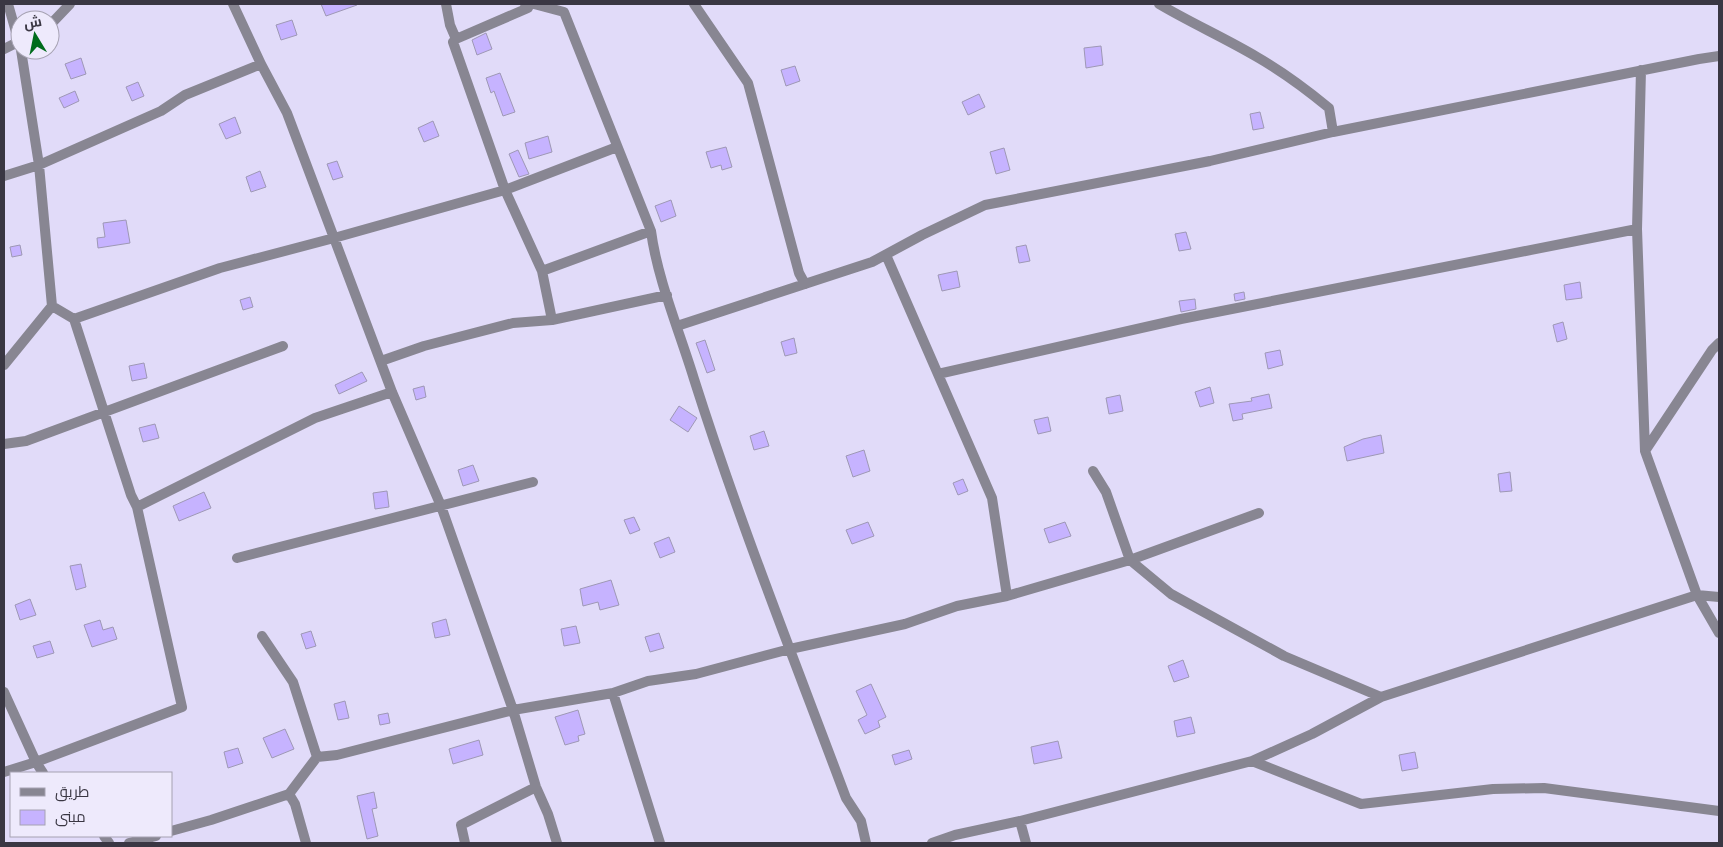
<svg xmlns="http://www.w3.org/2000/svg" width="1723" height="847" font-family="'Public Sans',Cairo,sans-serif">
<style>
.building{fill:#c6b3ff;stroke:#9e98b5}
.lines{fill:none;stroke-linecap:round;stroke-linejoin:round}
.minor{stroke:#888692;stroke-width:10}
</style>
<rect width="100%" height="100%" fill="#e1dbf9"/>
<path class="building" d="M321 4H357V5L326 16Z
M292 20 297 35 281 40 276 25Z
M486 33 492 49 477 55 472 40Z
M1101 46 1103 65 1086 68 1084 48Z
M81 58 86 74 71 79 65 64Z
M795 66 800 81 786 86 781 70Z
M500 73 515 112 503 116 494 91 491 93 486 78Z
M138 82 144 96 132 101 126 87Z
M75 91 79 101 64 108 59 98Z
M979 94 985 107 968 115 962 102Z
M1260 112 1264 128 1253 130 1250 114Z
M235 117 241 133 226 139 219 124Z
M433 121 439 136 424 142 418 128Z
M548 136 552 152 529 159 525 143Z
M726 147 732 167 722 170 721 165 711 168 706 152Z
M1004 148 1010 170 996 174 990 152Z
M518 150 529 174 519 177 509 154Z
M337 161 343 177 333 180 327 164Z
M260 171 266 187 251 192 246 177Z
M671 200 676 216 661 222 655 206Z
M126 220 130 243 98 248 97 238 105 237 103 223Z
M1186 232 1191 249 1179 251 1175 234Z
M20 245 22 255 12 257 10 247Z
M1026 245 1030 261 1019 263 1016 247Z
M957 271 960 287 942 291 938 275Z
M1580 282 1582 298 1566 300 1564 285Z
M1244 292 1245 299 1235 301 1234 294Z
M250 297 253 307 243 310 240 300Z
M1195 299 1196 309 1181 312 1179 301Z
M1563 322 1567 339 1557 342 1553 325Z
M794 338 797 353 785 356 781 342Z
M705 340 715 370 707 373 696 343Z
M1280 350 1283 365 1268 369 1265 353Z
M144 363 147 378 132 381 129 366Z
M362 372 367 381 339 394 335 385Z
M424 386 426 397 416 400 413 389Z
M1210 387 1214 403 1200 407 1195 392Z
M1269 394 1272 408 1242 414 1243 419 1233 421 1229 404 1252 401 1251 398Z
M1120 395 1123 411 1109 414 1106 398Z
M679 406 697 418 688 432 670 420Z
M1048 417 1051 431 1038 434 1034 420Z
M155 424 159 438 143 442 139 428Z
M764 431 769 446 754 450 750 436Z
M1381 435 1384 453 1347 461 1344 447 1363 439Z
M864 450 870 471 853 477 846 456Z
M473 465 479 481 463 486 458 470Z
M1510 472 1512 491 1500 492 1498 474Z
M963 479 968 491 958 495 953 483Z
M387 491 389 507 375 509 373 493Z
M204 492 211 508 179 521 173 506Z
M634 517 640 530 630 534 624 520Z
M868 522 874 536 852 544 846 530Z
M1065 522 1071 536 1049 543 1044 529Z
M669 537 675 552 660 558 654 543Z
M81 564 86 587 76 590 70 566Z
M611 580 619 605 600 610 598 602 583 606 580 589Z
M30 599 36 615 20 620 15 605Z
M446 619 450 635 435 638 432 623Z
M100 620 103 630 113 627 117 639 92 647 84 625Z
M576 626 580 643 564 646 561 629Z
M311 631 316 646 306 649 301 634Z
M659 633 664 648 650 652 645 637Z
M50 641 54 653 37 658 33 646Z
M1183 660 1189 677 1174 682 1168 666Z
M871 684 886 717 878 721 880 727 865 734 858 720 867 715 856 691Z
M345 701 349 718 338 720 334 704Z
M578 710 585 734 578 736 579 741 565 745 555 717Z
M388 713 390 723 380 725 378 715Z
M1191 717 1195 733 1177 737 1174 721Z
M285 729 294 749 272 758 263 738Z
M479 740 483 755 453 764 449 749Z
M1058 741 1062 758 1034 764 1031 747Z
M238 748 243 763 228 768 224 752Z
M909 750 912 759 895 765 892 755Z
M1415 752 1418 768 1402 771 1399 755Z
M374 792 377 808 372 809 378 836 367 839 357 796Z"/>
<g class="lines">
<path class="minor" d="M8 4 20 46
M233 4 261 64 287 113 392 392 441 506 513 710 536 787 548 814 557 843
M446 4 450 25 456 39 453 42 505 190 542 271 552 320
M534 4 564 12 651 231C657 278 680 333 694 379 739 521 794 659 846 798L861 821 866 843
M694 4 748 83 799 273 805 284
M1159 4C1191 23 1225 38 1257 57 1283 72 1306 89 1329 108L1333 132
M50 25 70 4
M456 39 528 8 525 4
M4 49 20 41
M1641 70 1637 229 1645 451
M4 176 39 165 161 111 185 95 261 64
M886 255 992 498 1007 596
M542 271 651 231
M74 319 220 268 334 238 505 190 617 147
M677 326 872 262 922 235 985 205 1210 161 1333 132 1699 59 1719 56
M1719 343 1712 350 1645 451 1697 595 1719 633
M381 361 424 346 513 323 552 320 667 295
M4 365 52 306 39 165 21 50
M938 374 1181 319 1637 229
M4 444 26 441 283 346
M1093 471 1106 492 1130 560 1171 594 1284 656 1381 697
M137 507 315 418 392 392
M237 558 533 482
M262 636 293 682 317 757
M4 692 36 762 43 773
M613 693 660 843
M1252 761 1361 804 1493 789 1544 788 1719 811
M4 772 36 762 182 707 137 507 131 495 74 319 52 306
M289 794 295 804 306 843
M1020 821 1026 843
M171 831 211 820 289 794 317 757 337 755 513 710 613 693 648 681 696 674 790 649 905 624 957 606 1007 596 1130 560 1259 513
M104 836 109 843
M129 843 156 836
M465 843 461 825 536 787
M932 843 955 835 1020 821 1252 761 1312 734 1381 697 1697 595 1719 597"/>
</g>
<rect width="1723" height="847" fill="none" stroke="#3a3743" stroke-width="10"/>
<rect x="10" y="772" width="162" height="65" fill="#eeeafc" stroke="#a6a2b2"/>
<rect x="20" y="788" width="25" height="8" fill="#888692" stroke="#a6a2b2"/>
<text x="55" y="797" font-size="15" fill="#3a3743">طريق</text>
<rect x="20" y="810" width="25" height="15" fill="#c6b3ff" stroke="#a6a2b2"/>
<text x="55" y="822" font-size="15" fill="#3a3743">مبنى</text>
<g transform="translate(35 35) rotate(350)"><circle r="24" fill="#eeeafc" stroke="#a6a2b2"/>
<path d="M0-4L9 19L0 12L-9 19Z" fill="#006c1c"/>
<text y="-8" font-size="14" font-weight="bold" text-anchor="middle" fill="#3a3743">ش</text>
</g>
</svg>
